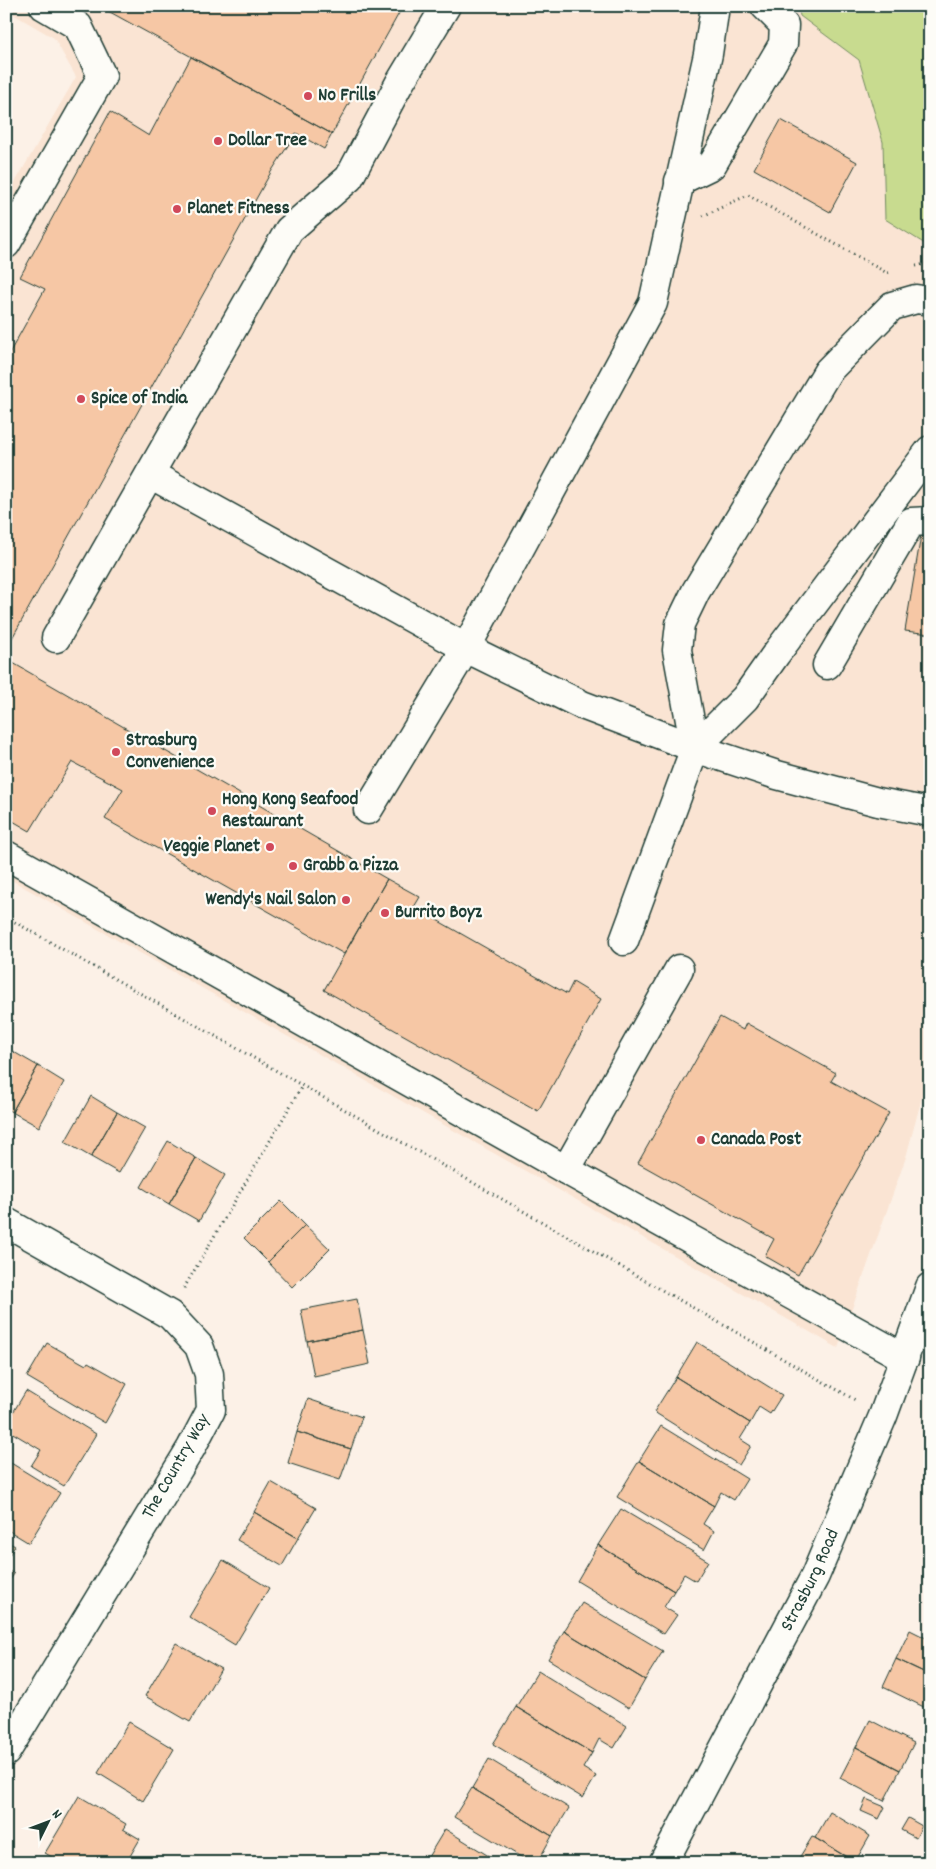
<svg xmlns="http://www.w3.org/2000/svg" width="936" height="1869" font-family="Dekko,sans-serif">
<style>
.built{fill:#fae4d3}
.green{fill:#c8db8f;stroke:#748c62}
.building{fill:#f6c7a5;stroke:#1f3d34}
.lines{fill:none;stroke-linecap:round;stroke-linejoin:round}
.minor-casing{stroke:#1f3d34;stroke-width:31}
.path{stroke:#1f3d34;stroke-width:3;stroke-dasharray:1 4;stroke-linecap:butt}
.minor{stroke:#fdfcf7;stroke-width:28}
.poi-dot{fill:#d1495b;stroke:#fdfcf7;stroke-width:2}
.labels{text-anchor:middle;dominant-baseline:central;stroke-width:4.5;stroke-linejoin:round;paint-order:stroke}
.poi-label{font-size:19px;font-weight:bold;fill:#1f3d34;stroke:#fdfcf7;text-anchor:start}
.street-label{font-size:19px;fill:#1f3d34;stroke:#fdfcf7}
</style>
<rect width="100%" height="100%" fill="#fcf1e7"/>
<filter id="ink" filterUnits="userSpaceOnUse"><feTurbulence type="fractalNoise" baseFrequency=".02" numOctaves="2"/><feDisplacementMap in="SourceGraphic" scale="10" xChannelSelector="R" yChannelSelector="G"/><feConvolveMatrix kernelMatrix="1 2 1 2 8 2 1 2 1" color-interpolation-filters="sRGB"/></filter>
<g filter="url(#ink)">
<path class="built" d="M6 6H818L910 76 930 230V1067L906 1157 838 1348 6 877V198L76 77 54 38 6 10Z"/>
<path class="green" d="M798 6H930V247L885 219 883 142 859 60 800 16Z"/>
<path class="building" d="M99 6H403L332 134Z
M191 57 332 134 324 149 296 133 271 172 6 649V359L45 289 20 277 110 112 149 136Z
M781 120 857 162 830 212 754 169Z
M921 535 930 537V634L905 631Z
M6 659 387 879 344 954 105 819 123 789 72 762 30 831 6 817Z
M387 879 420 897 414 907 567 994 573 982 601 999 538 1111 324 990Z
M720 1017 743 1030 746 1023 836 1073 831 1081 889 1113 798 1275 765 1256 774 1239 638 1163Z
M12 1051 38 1066 12 1112 6 1109V1061Z
M38 1066 64 1082 39 1127 12 1112Z
M91 1096 117 1112 91 1157 65 1142Z
M117 1112 145 1128 119 1173 91 1157Z
M168 1141 196 1158 169 1204 141 1187Z
M196 1158 225 1175 199 1221 169 1204Z
M281 1201 305 1225 268 1262 244 1238Z
M305 1225 330 1249 292 1287 268 1262Z
M357 1299 363 1330 307 1341 301 1310Z
M363 1330 370 1364 314 1376 307 1341Z
M697 1342 782 1395 770 1414 759 1407 750 1423 676 1377Z
M47 1343 86 1365 88 1362 127 1384 105 1423 27 1377Z
M676 1377 750 1423 740 1439 751 1446 739 1465 654 1412Z
M26 1391 96 1434 64 1486 31 1466 41 1450 6 1429V1424Z
M308 1399 362 1417 351 1449 297 1432Z
M661 1426 747 1479 734 1500 721 1492 714 1506 639 1461Z
M297 1432 351 1449 340 1480 288 1463Z
M6 1460 60 1493 29 1543 6 1529Z
M639 1461 714 1506 703 1524 714 1531 704 1550 617 1497Z
M271 1482 316 1508 298 1538 254 1512Z
M621 1509 708 1561 696 1581 684 1574 674 1591 598 1545Z
M254 1512 298 1538 282 1566 237 1540Z
M6 1541 15 1546 6 1560Z
M598 1545 674 1591 664 1607 677 1615 664 1634 577 1581Z
M223 1560 269 1588 235 1645 189 1617Z
M6 1569 14 1574 6 1586Z
M582 1603 663 1651 645 1680 564 1631Z
M910 1630 930 1640V1675L896 1659Z
M564 1631 645 1680 629 1708 548 1659Z
M176 1643 221 1669 190 1722 145 1696Z
M896 1659 930 1675V1710L883 1687Z
M538 1671 627 1726 614 1748 599 1739 592 1753 516 1707Z
M516 1707 592 1753 583 1768 596 1776 583 1798 493 1744Z
M870 1720 914 1743 900 1770 856 1747Z
M129 1722 174 1749 143 1801 98 1773Z
M856 1747 900 1770 884 1801 840 1778Z
M489 1759 569 1808 552 1836 472 1788Z
M472 1788 552 1836 537 1863H531L454 1817Z
M79 1796 126 1824 123 1829 140 1839 126 1863H117L108 1858 105 1863H62L45 1853Z
M866 1799 885 1807 879 1819 861 1811Z
M830 1812 870 1836 855 1862 815 1838Z
M908 1818 922 1826 916 1838 901 1830Z
M445 1829 500 1863 425 1862Z
M812 1837 815 1838 856 1863H796Z"/>
<g class="lines">
<g class="minor-casing">
<g id="minor">
<path d="M679 181 712 165 783 44 784 25 765 6"/>
<path d="M6 244 102 76 78 26 44 6"/>
<path d="M150 474 466 648 582 705 695 748 777 775 878 802 930 812"/>
<path d="M56 638 289 230 349 178 399 84 446 6"/>
<path d="M827 665 911 522 930 521"/>
<path d="M695 748 677 650 680 624 696 591 828 371 892 306 916 299 930 301"/>
<path d="M368 810 466 648 653 303 708 54 715 6"/>
<path d="M6 855 566 1170 905 1358"/>
<path d="M624 941 695 748 745 698 776 654 930 450"/>
<path d="M566 1170 679 969"/>
<path d="M6 1222 170 1315 199 1346 209 1374 211 1410 191 1448 6 1752"/>
<path id="s1" d="M663 1863 815 1576 883 1416 930 1287"/>
</g>
</g>
<path class="path" d="M703 216 748 195 887 273 890 272
M916 266 930 263
M6 917 857 1401
M184 1288 302 1086"/>
<use href="#minor" class="minor"/>
</g>
</g>
<g class="poi-dot">
<circle cx="308" cy="96" r="5"/>
<circle cx="218" cy="141" r="5"/>
<circle cx="177" cy="209" r="5"/>
<circle cx="81" cy="399" r="5"/>
<circle cx="116" cy="752" r="5"/>
<circle cx="212" cy="811" r="5"/>
<circle cx="270" cy="847" r="5"/>
<circle cx="293" cy="866" r="5"/>
<circle cx="346" cy="900" r="5"/>
<circle cx="385" cy="913" r="5"/>
<circle cx="701" cy="1140" r="5"/>
</g>
<g class="labels">
<g class="poi-label">
<text x="318" y="96">No Frills</text>
<text x="228" y="141">Dollar Tree</text>
<text x="187" y="209">Planet Fitness</text>
<text x="91" y="399">Spice of India</text>
<text x="126" y="741">Strasburg<tspan x="126" dy="22">Convenience</tspan></text>
<text x="222" y="800">Hong Kong Seafood<tspan x="222" dy="22">Restaurant</tspan></text>
<text x="260" y="847" text-anchor="end">Veggie Planet</text>
<text x="303" y="866">Grabb a Pizza</text>
<text x="336" y="900" text-anchor="end">Wendy's Nail Salon</text>
<text x="395" y="913">Burrito Boyz</text>
<text x="711" y="1140">Canada Post</text>
</g>
<g class="street-label">
<text transform="translate(177 1467) rotate(-60)">The Country Way</text>
<text stroke="none"><textPath href="#s1" startOffset="319">Strasburg Road</textPath></text>
</g>
</g>
<rect width="936" height="1869" fill="none" stroke="#fdfcf7" stroke-width="25"/>
<rect x="12" y="12" width="911" height="1844" fill="none" stroke="#1f3d34" stroke-width="2" filter="url(#ink)"/>
<g transform="translate(48 1822) rotate(48)" stroke="#fdfcf7" stroke-width="4" paint-order="stroke">
<path d="M0-4L9 19L0 12L-9 19Z" fill="#1f3d34"/>
<text y="-8" font-size="14" font-weight="bold" text-anchor="middle" fill="#1f3d34">N</text>
</g>
</svg>
